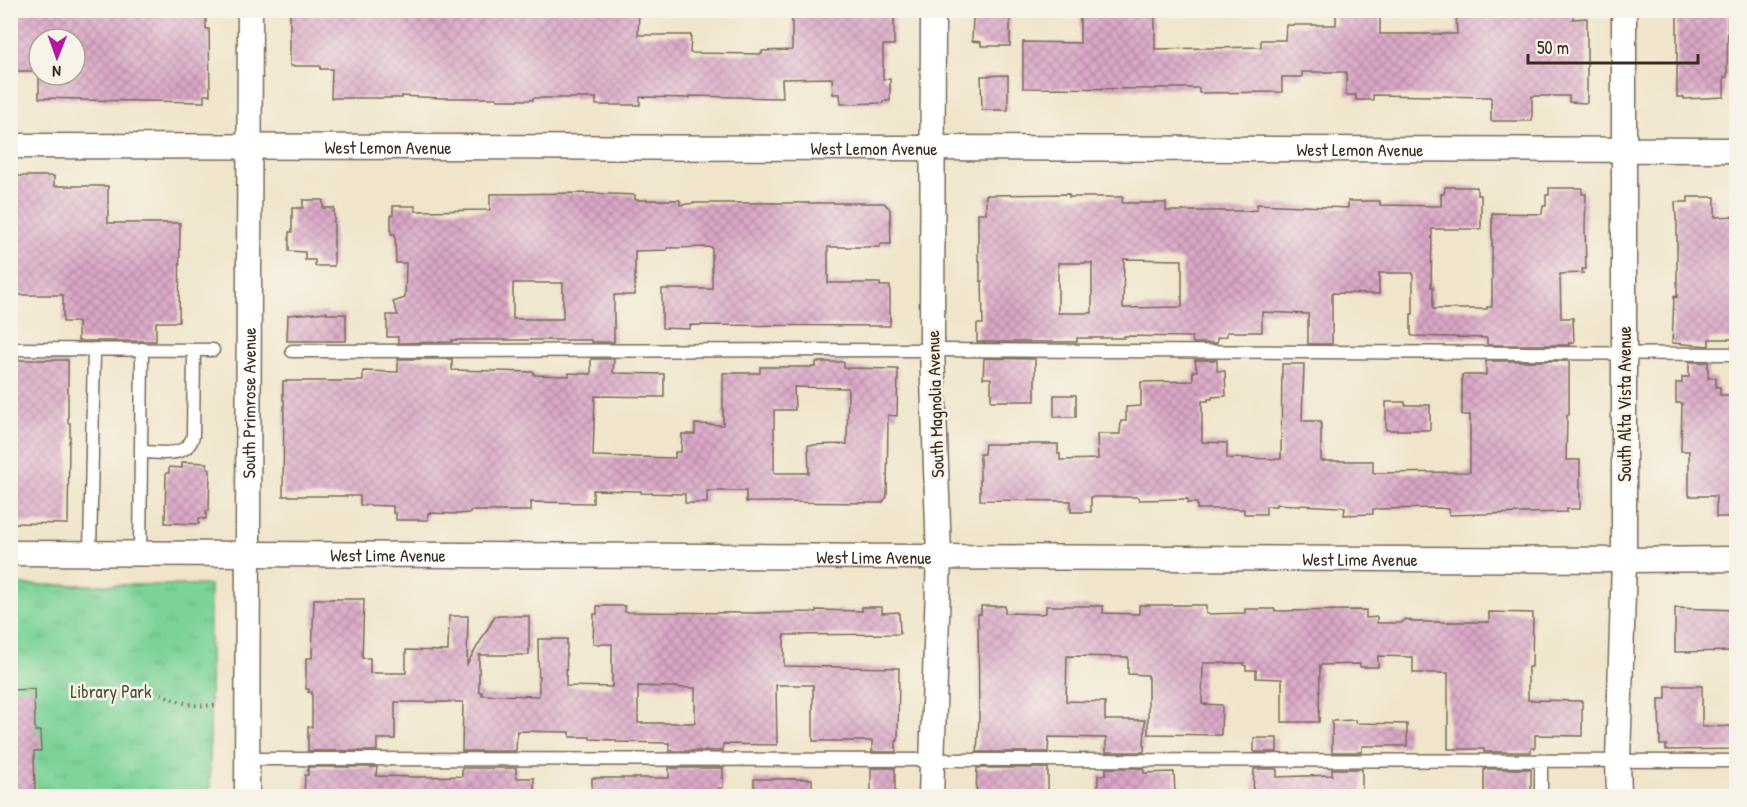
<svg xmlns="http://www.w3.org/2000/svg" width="1747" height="807" font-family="'Patrick Hand',sans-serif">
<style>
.grass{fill:url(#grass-tufts);stroke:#5b7e5b;stroke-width:1.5}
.building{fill:url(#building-cross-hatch);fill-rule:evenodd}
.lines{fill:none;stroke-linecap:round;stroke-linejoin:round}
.lane-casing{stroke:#7a6b5a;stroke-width:15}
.street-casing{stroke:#7a6b5a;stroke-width:27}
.path{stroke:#7a6b5a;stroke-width:4;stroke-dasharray:1.5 4.5;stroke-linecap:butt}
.lane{stroke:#fff;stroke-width:12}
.street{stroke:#fff;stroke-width:24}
.labels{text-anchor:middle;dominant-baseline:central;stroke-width:5;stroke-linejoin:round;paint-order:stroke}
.street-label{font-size:18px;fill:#3b2a1e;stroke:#f7f3e8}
.park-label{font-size:18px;fill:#4b543c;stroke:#f7f3e8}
</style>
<defs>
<pattern id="grass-tufts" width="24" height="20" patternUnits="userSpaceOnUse" patternTransform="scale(1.5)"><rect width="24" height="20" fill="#7bd398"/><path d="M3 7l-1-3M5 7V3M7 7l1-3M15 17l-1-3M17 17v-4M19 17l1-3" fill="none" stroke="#6bb583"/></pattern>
<pattern id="building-cross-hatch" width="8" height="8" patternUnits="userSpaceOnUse" patternTransform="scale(1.5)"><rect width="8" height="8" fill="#daa7c7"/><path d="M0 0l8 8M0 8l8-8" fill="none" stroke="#b288a1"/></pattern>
</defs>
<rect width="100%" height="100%" fill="#f7f3e8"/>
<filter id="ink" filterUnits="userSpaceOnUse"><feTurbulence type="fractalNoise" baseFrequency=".0167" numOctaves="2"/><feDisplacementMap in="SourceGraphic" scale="12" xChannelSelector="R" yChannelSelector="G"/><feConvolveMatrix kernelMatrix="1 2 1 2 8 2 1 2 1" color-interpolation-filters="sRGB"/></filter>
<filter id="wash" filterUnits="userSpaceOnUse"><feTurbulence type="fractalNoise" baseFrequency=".008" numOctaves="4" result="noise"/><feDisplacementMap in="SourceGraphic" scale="24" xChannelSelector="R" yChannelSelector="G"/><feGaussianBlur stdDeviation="1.35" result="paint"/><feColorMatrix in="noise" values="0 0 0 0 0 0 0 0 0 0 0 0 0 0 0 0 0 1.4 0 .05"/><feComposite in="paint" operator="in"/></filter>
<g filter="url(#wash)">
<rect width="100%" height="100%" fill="#f0e5ca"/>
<path class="grass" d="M11 585H210V796H11Z"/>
<g id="blocks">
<path class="building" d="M10 10H204V18H206V29H209L210 95H204V102L81 100V99L39 98V75H75V39H39V71H10Z
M290 10H402V14L452 15 453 10H639L638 35H691L690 53 762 54V51L792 50V10H894V45H883V79H890V101H883V103L841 104 840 94H833L832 78 782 79 783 98 690 96V98L640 97V105H596V98H533V100H497V98H441L402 96V98H331L332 69H320V66H290Z
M1080 10H1155V49L1261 47V40H1285L1286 25H1336V10H1380V34H1457L1456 10H1525V13H1573V19L1587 18V103L1569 102V96H1532V121H1491V97L1373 95V100H1356V95H1346V72H1302V77H1282V92L1199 93V88H1156V89L1023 88V42L1080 43Z
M1677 11H1728L1727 77H1724V97L1684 99V97H1677Z
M973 15H1010V46H981V42L972 41Z
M1008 75V110H982L981 76Z
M10 176H54V186H108V223H180L179 322H156V341H78V322H63V295H10Z
M1445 187H1477V195H1481V229H1432L1431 287H1433V309H1487V307H1492V213L1542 214 1543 206H1546V195H1549V188H1582V194H1586L1585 228 1586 269H1582L1583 273 1560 274 1561 318H1573L1574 343H1569V345H1487V338L1413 336 1411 335V314H1413V273H1379V294L1332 293V344H1308V314L1262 312V332H1227V336L1217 338V343H1193L1192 337 1124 336V338H1077V342H977V324H983L982 281H980V261H978V213H986V195L1069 194V197H1123L1122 203H1166V211H1245L1257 210V204L1348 208V201H1380V205L1441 206V194H1444ZM1124 259 1182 260V307L1123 308ZM1058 263H1092V313H1058Z
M586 193 635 195V200H680V205L695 203H884L890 209 891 244H880V247H828V283H880V286H890V326L690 325V329L662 328V289H712V247L667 248V250L635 251V295H614V342H591V340H452V342L398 343V337H387V315H398L393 302 405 298 406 263H396L395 234H391V215H393V206H415V211L490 210V194ZM513 283H563V319H513Z
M1688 197H1715V217L1737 216V339H1709V346L1672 343 1674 296 1677 297V221H1676L1675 202H1688Z
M303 200H323V208H334V266H315V260H305V252L289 251V232H292V208H303Z
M327 312V314H346V341H287L288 315Z
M984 358 1035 359V401H991V378H983Z
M398 359H452V370L534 372V375L569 376V373L591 374V359H614L613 373 664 374V397L595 396 593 456 675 458V452H681L682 434H695V424L723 425V373H760V367H816V362H844V368L898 369 897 416 888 415 887 497 882 503 746 502V491H707V503H685V494L641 493V491L593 490V503L531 502V511H470V513L458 514 428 513V520H396V513H393V506L360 505V496H283L284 400H283V381H363V371L398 372ZM794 387 848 388 847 444 808 445 809 473H774V410H795Z
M12 360H68V423H70V441H69L68 524 10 523Z
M1195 360H1217V371H1225L1226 396 1212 397V399H1208V401H1202V442L1227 443V458L1281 459 1282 364H1304L1302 421H1321V461H1373V473L1470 472V415H1462V375H1486V361H1569V415H1567L1566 460H1580V509H1567V512L1449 515V509L1438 508 1373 509V514L1344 515 1345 508 1340 507 1276 504V506H1266V514H1244V509H1197V503H1188V499L1139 500 1138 497H1091V512H1071V501L980 500V454H984L985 444H1058V454H1060V460L1098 459 1097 434H1120L1121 421H1126V407L1141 406V382L1193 381V371H1197Z
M1689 362H1708V378H1716V387H1720V395H1737V517H1716V496H1689V451H1681L1682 403H1676V383H1682V377H1689Z
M1054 395H1076V417H1054Z
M1386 402H1405V405H1430V430H1386Z
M182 462 207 463V469H210L209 511H206V519L199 518V524L165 523 166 473H169V467L182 468Z
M314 599H364L362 658H370V673H406V650L448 651 449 616H468L467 664 495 616H529V655H479V692H482V695L539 696 538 639H567L566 686 612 687V644H593L594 614H597V606H625V612L755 613 816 612V610L862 611V607H882V613L899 612 900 634 784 635V666L899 668 898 741H896V752H872V741H813V685H776L777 745 723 744V751H669V743L616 742V740L590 739V737H570V732L517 731 516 751H462L463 702H395V739H377V751H308V727H312V692H308L309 689H306V658H312ZM638 686 695 688V723H638Z
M1139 605H1206V614L1245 613V609H1275V611L1366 610V618L1377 617V623H1401L1406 619 1414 622H1489V612L1533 613 1532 667H1528V700L1582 701V736L1535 735V748H1531V752H1484V749H1448V673H1413V657L1378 656V667H1360V664L1320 665 1319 722H1282V679L1256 678V670H1246V666L1244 665V663H1203L1202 704 1222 705 1221 735 1148 734V675L1128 674V657L1067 656 1066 701 1105 702V720H1145L1144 752H1106V738L1049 737 1048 752H977L979 718 978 614H981V606H1005V613L1040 614 1046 613V606H1103V613L1139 614Z
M1675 608 1737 610V651L1675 652Z
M1666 686H1702V727L1737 726V749L1666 750V745H1660L1659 699H1666Z
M34 689 35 731H40L41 751H34L35 792 10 793V690Z
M1356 720V723L1407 724V746H1362V752H1332V721Z
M1254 738H1277V752H1254Z
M308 767H377L376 776 418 777 462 776V768H516V778H534V796H304L305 775H308Z
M669 768H723V788H719V796H592V778H669Z
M871 768H895V796H871Z
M977 768H1048V794L976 796Z
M1106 768H1144V773L1174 772 1175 794 1098 796V775H1106Z
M1254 769H1277V777L1332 775V769H1362V796H1253Z
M1484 769H1531V796H1484Z
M754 779H812V796H754Z"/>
</g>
</g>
<g filter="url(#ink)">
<use href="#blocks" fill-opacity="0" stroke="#7a6b5a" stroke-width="1.5"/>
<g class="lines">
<g class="lane-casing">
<path id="lane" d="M10 349 213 350
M292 351 932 350 1736 354
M141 452C160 452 187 459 193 436L194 350
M90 553 94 349
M140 553 142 349
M246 759 1736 761
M1541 796V761"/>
</g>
<g class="street-casing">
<g id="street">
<path id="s1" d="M10 146 1736 150"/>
<path id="s2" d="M10 553 1624 560 1736 559"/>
<path id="s3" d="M247 796 250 10"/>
<path d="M931 796 939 556 932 350 933 10"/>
<path d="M1619 796 1618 761 1624 560V10"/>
</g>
</g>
<path class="path" d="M161 694C185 704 191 707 217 705"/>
<use href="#lane" class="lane"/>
<use href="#street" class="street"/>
</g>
</g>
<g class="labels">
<g class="street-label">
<text stroke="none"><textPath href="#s1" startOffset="378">West Lemon Avenue</textPath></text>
<text stroke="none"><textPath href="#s1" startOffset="864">West Lemon Avenue</textPath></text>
<text stroke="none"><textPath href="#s1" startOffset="1350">West Lemon Avenue</textPath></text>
<text stroke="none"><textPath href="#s3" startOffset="393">South Primrose Avenue</textPath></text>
<text transform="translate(935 404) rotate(-92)">South Magnolia Avenue</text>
<text transform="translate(1624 404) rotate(-90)">South Alta Vista Avenue</text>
<text stroke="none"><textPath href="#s2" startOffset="378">West Lime Avenue</textPath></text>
<text stroke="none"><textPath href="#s2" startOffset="864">West Lime Avenue</textPath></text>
<text stroke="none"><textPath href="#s2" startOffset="1350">West Lime Avenue</textPath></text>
</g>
<g class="park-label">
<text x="111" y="691">Library Park</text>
</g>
</g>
<rect width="1747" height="807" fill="none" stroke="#f7f3e8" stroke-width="36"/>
<g transform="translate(57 57) rotate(181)"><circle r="28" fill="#f7f3e8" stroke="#aca397" stroke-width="1.5"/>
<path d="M0-4.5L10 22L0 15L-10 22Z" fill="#b5179e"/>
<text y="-9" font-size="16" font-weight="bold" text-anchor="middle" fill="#3b2a1e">N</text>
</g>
<path d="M1528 54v9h170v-9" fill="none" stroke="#3b2a1e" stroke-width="3"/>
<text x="1537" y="54" font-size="18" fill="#3b2a1e" stroke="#f7f3e8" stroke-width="4.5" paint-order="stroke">50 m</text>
</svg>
